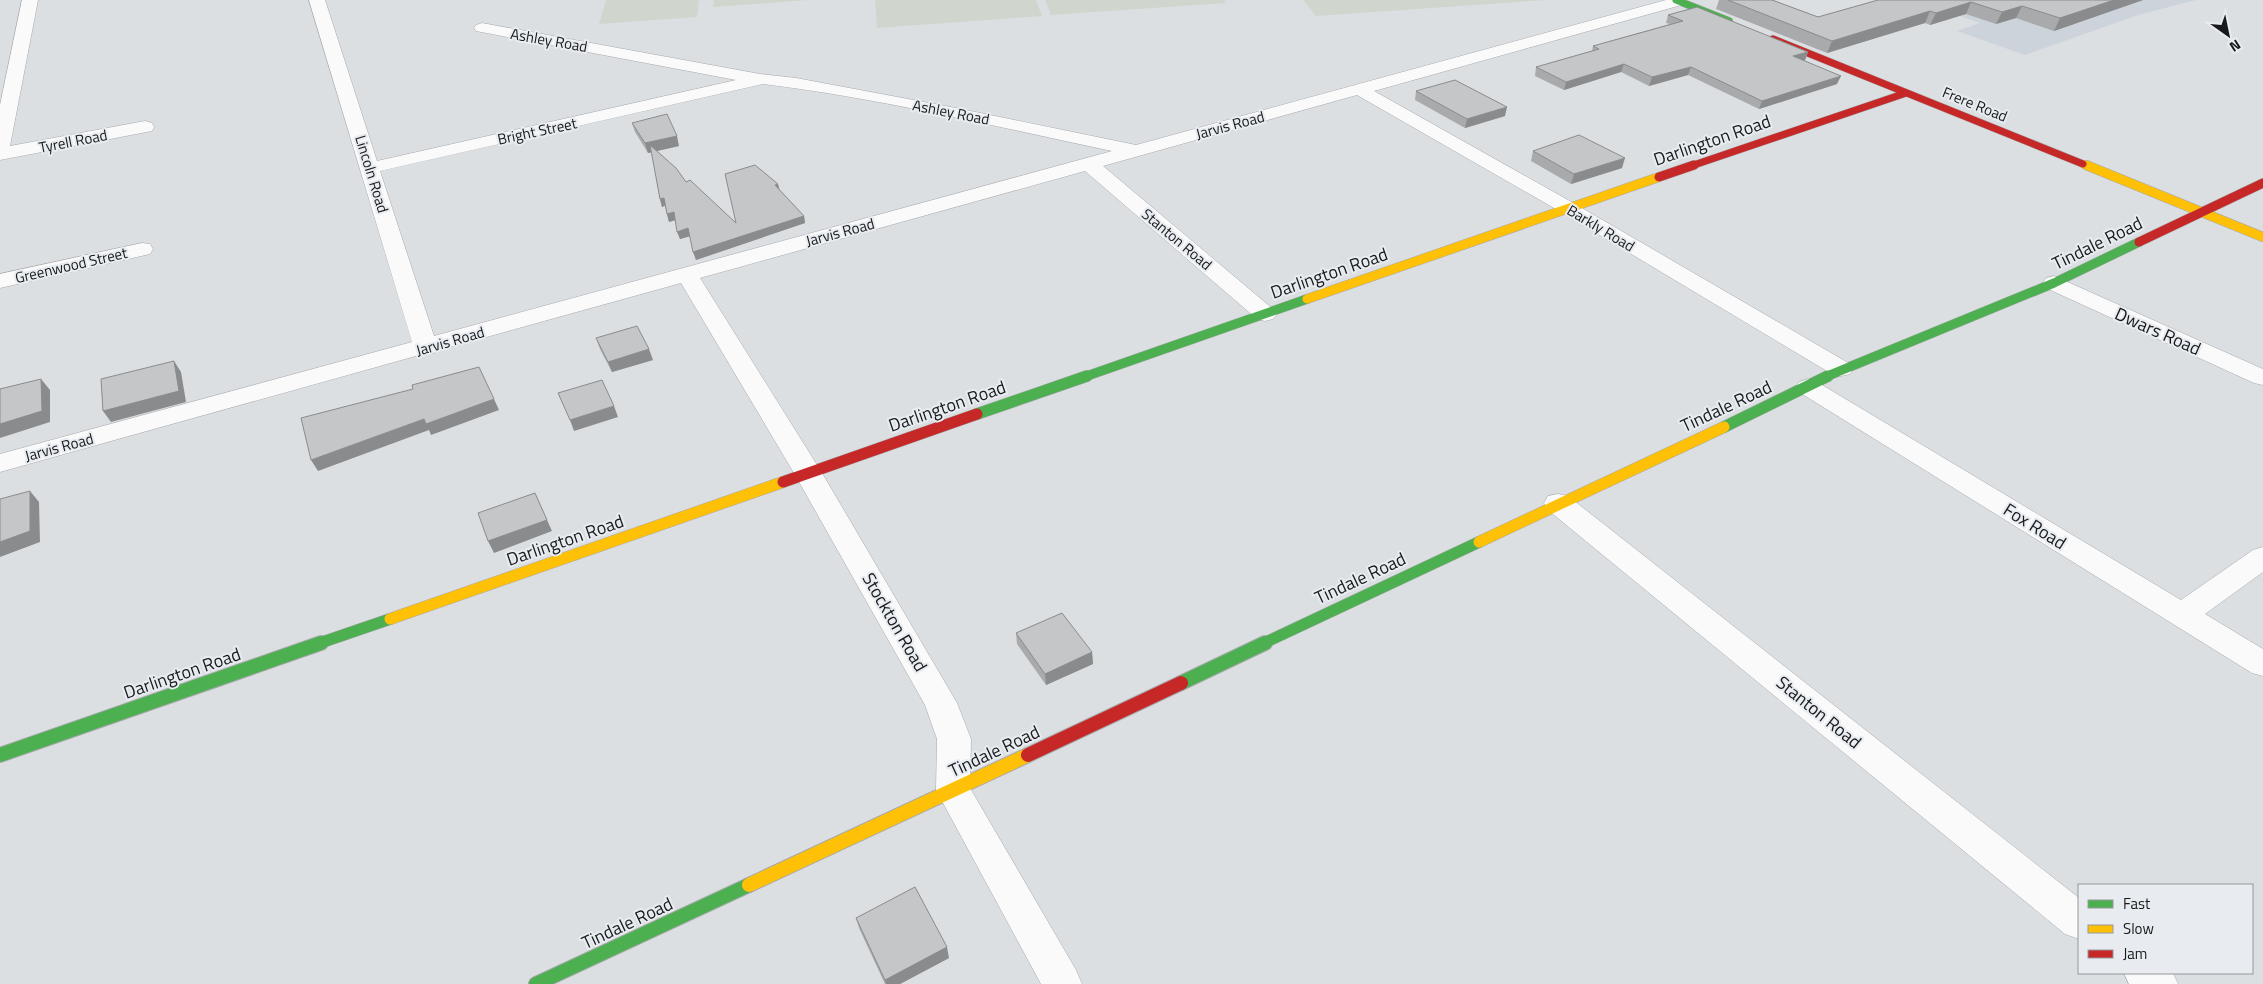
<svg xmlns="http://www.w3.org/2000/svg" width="2263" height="984" font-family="'Titillium Web',sans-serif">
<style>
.built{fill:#ccd3da}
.green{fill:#d0d6cd}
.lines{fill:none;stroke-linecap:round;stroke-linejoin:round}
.street-casing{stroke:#a7a9ab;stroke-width:1}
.fast-far3-casing{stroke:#a7a9ab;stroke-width:8}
.fast-far2-casing{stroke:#a7a9ab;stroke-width:10}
.fast-far1-casing{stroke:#a7a9ab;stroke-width:12}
.fast-casing{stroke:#a7a9ab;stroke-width:16}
.slow-far3-casing{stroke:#a7a9ab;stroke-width:8}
.slow-far2-casing{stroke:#a7a9ab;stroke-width:10}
.slow-far1-casing{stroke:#a7a9ab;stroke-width:12}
.slow-casing{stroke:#a7a9ab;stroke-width:16}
.jam-far3-casing{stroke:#a7a9ab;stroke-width:8}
.jam-far2-casing{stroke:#a7a9ab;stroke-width:10}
.jam-far1-casing{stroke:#a7a9ab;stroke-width:12}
.jam-casing{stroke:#a7a9ab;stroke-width:16}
.street{fill:#fafafb;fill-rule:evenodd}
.fast-far3{stroke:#4caf50;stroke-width:7}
.fast-far2{stroke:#4caf50;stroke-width:9}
.fast-far1{stroke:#4caf50;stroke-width:11}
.fast{stroke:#4caf50;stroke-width:14}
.slow-far3{stroke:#ffc107;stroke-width:7}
.slow-far2{stroke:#ffc107;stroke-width:9}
.slow-far1{stroke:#ffc107;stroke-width:11}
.slow{stroke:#ffc107;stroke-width:14}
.jam-far3{stroke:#c62828;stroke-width:7}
.jam-far2{stroke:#c62828;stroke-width:9}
.jam-far1{stroke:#c62828;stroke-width:11}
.jam{stroke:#c62828;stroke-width:14}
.wall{fill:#a9aaac}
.shaded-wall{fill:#8a8b8c}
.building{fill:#c5c6c8;stroke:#8a8b8c}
.labels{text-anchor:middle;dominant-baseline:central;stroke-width:4;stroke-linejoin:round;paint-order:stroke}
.far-street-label{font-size:15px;fill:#17191a;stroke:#e8ecf1}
.street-label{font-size:18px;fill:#17191a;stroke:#e8ecf1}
</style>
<rect width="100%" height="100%" fill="#dcdfe2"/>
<path class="built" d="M1912 0H2196L2138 15 2025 55 1957 31 1980 23Z"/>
<path class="green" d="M606 0H699L697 17 599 24Z
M714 0H808L713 7Z
M875 0H1036L1042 16 877 28Z
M1045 0H1224L1226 3 1051 15Z
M1303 0H1546L1316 16Z"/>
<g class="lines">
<g class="street-casing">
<path id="street" d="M22 0H38L10 146 145 121 152 123 154 127 152 131 0 160V105Z
M309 0H325L377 161 736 80 476 31 474 28 476 25 482 23 760 74 796 78 956 108 1136 145 1666 0H1687L1685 4 1374 91 1575 204 1850 364 1853 369 1850 374 1841 376 1832 374 1561 212 1357 95 1103 166 1273 309 1277 314 1273 319 1265 321 1257 319 1085 171 700 278 822 473 957 703 971 739 970 788 1076 970 1082 984H1041L936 790 937 739 925 705 794 473 681 283 436 351 434 353 423 354 0 472V454L412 342ZM763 84C880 98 997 127 1112 151L434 336 380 171Z
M142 243 150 244 153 249 150 254 0 288V274Z
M2054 276 2263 369V385L2254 383 2046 288 2043 283 2046 278Z
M1808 379 1817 382 2181 600 2253 550 2263 547V572L2205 614 2263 649V676L2252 673 1799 392 1796 387 1799 382Z
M1558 494 1568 496 2079 898V939L2065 934 1548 510 1544 503 1548 496Z
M2124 973H2173L2178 984H2129Z"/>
</g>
<g class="fast-far3-casing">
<path id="fast-far3" d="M1676 0 1729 21"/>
</g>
<g class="fast-far2-casing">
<path id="fast-far2" d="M1084 377 1307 299
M1825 377 2054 283 2139 242"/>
</g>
<g class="fast-far1-casing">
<path id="fast-far1" d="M977 414 1087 376
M1724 427 1828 376
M317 644 390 619
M1262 644 1479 542"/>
</g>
<g class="fast-casing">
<path id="fast" d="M1181 683 1265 643
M0 755 321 643
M536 984 749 885"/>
</g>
<g class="slow-far3-casing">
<path id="slow-far3" d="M2083 164 2089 166"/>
</g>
<g class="slow-far2-casing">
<path id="slow-far2" d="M2086 165 2263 237
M1307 299 1659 177"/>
</g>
<g class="slow-far1-casing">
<path id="slow-far1" d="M1479 542 1724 427
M390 619 783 482"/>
</g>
<g class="slow-casing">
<path id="slow" d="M749 885 1028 755"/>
</g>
<g class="jam-far3-casing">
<path id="jam-far3" d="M1773 39 2083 164
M1691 166 1906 93"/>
</g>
<g class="jam-far2-casing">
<path id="jam-far2" d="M1659 177 1694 165
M2139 242 2263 183"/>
</g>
<g class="jam-far1-casing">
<path id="jam-far1" d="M783 482 977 414"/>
</g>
<g class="jam-casing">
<path id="jam" d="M1028 755 1181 683"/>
</g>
<use href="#street" class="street"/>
<use href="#fast-far3" class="fast-far3"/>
<use href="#fast-far2" class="fast-far2"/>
<use href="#fast-far1" class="fast-far1"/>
<use href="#fast" class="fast"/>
<use href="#slow-far3" class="slow-far3"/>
<use href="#slow-far2" class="slow-far2"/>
<use href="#slow-far1" class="slow-far1"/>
<use href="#slow" class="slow"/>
<use href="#jam-far3" class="jam-far3"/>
<use href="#jam-far2" class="jam-far2"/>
<use href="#jam-far1" class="jam-far1"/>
<use href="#jam" class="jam"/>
</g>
<path class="wall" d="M1719 0H1772L1818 17 1878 0H2143L2054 31 2016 18 1996 24 1966 14 1930 25 1925 23 1827 53 1716 9Z
M1668 15 1808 52 1805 60H1804L1837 84 1759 109 1688 75 1649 86 1621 72 1564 90 1535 76 1536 67 1592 51 1593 46 1670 24 1666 23Z
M1416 91 1505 116 1465 128 1415 100Z
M632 123 679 146 657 151 686 182 736 223 778 184 780 191 804 216 805 223 696 260 690 236 680 239 675 220 669 222 665 206 662 207 660 199 652 152 648 153 635 132Z
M1533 151 1622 168 1571 184 1531 161Z
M596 338 653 360 612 372 600 349Z
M1016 633 1092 652 1093 664 1046 685 1017 644Z
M856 918 949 958 900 984H885L859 928Z"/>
<path class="shaded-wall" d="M2114 0H2143L2054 31 2060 18Z
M1971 2 1966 14 1930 25 1936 13Z
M2022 6 2016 18 1996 24 2002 12Z
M1930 11 1925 23 1827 53 1832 41Z
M1808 52 1805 60 1790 64 1793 56Z
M1624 64 1621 72 1564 90 1566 82Z
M1691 67 1688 75 1649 86 1652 77Z
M1841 76 1837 84 1759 109 1762 101Z
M1507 107 1505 116 1465 128 1467 119Z
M677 136 679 146 648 153 645 143Z
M1625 158 1622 168 1571 184 1574 174Z
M778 184 780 192 775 185Z
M664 198 666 205 662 207 660 199Z
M674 212 676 220 669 222 667 214Z
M804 216 805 223 696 260 693 252Z
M688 228 691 236 680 239 677 232Z
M649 349 653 360 612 372 608 362Z
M174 361 181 372 186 402 111 422 103 411Z
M41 379 50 390V422L0 438V424Z
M494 399 499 410 431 435 429 430 318 471 311 460 424 419Z
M614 406 618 417 574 431 570 420Z
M30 491 39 502 40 542 0 557V542Z
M535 493 552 531 494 553 488 541Z
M1092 652 1093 664 1046 685 1045 674Z
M947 947 949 958 900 984H886L885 980Z"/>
<path class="building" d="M1728 0H1772L1818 17 1878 0H2114L2060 18 2022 6 2002 12 1971 2 1936 13 1930 11 1832 41Z
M1697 7 1808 52 1793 56 1841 76 1762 101 1691 67 1652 77 1624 64 1566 82 1536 67 1599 49 1593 46 1683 21 1668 15Z
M1455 80 1507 107 1467 119 1416 91Z
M667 114 677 136 645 143 632 123Z
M1579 135 1625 158 1574 174 1533 151Z
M650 145 676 168 686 182 690 180 736 223 725 174 755 165 778 184 775 185 804 216 693 252 688 228 677 232 674 212 667 214 664 198 660 199Z
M637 326 649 349 608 362 596 338Z
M174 361 179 391 103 411 101 379Z
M479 367 494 399 426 424 424 419 311 460 301 418 413 389 412 385Z
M41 379 42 411 0 424V389Z
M602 380 614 406 570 420 558 393Z
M30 491V531L0 542V499Z
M535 493 547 520 488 541 478 513Z
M1062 613 1092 652 1045 674 1016 633Z
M915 887 947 947 885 980 856 918Z"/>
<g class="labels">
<g class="far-street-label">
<text transform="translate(549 40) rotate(10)">Ashley Road</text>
<text transform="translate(1975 104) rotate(22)">Frere Road</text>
<text transform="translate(951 112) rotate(11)">Ashley Road</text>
<text transform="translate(1230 125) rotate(-15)">Jarvis Road</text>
<text transform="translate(537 131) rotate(-12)">Bright Street</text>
<text transform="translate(73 141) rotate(-11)">Tyrell Road</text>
<text transform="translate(372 174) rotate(73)">Lincoln Road</text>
<text transform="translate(1601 228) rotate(31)">Barkly Road</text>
<text transform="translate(840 232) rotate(-15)">Jarvis Road</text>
<text transform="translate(1177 239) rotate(40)">Stanton Road</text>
<text transform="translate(71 265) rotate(-13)">Greenwood Street</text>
<text transform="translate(450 341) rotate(-16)">Jarvis Road</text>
<text transform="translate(59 447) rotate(-15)">Jarvis Road</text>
</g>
<g class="street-label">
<text transform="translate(1712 140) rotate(-19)">Darlington Road</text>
<text transform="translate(2097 243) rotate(-26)">Tindale Road</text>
<text transform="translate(1329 273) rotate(-19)">Darlington Road</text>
<text transform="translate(2158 331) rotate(24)">Dwars Road</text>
<text transform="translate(947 406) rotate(-19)">Darlington Road</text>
<text transform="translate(1726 406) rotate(-25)">Tindale Road</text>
<text transform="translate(2035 526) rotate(32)">Fox Road</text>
<text transform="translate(565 540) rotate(-19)">Darlington Road</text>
<text transform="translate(1360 578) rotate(-25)">Tindale Road</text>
<text transform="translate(895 622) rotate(60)">Stockton Road</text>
<text transform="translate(182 673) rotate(-19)">Darlington Road</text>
<text transform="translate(1819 712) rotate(39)">Stanton Road</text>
<text transform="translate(994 751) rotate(-25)">Tindale Road</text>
<text transform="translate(627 923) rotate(-25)">Tindale Road</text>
</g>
</g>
<rect x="2078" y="884" width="175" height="90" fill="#e8ecf1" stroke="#94989b"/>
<rect x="2088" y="900" width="25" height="8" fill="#4caf50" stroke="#94989b"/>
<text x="2123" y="909" font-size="15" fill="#17191a">Fast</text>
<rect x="2088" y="925" width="25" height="8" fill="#ffc107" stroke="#94989b"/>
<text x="2123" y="934" font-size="15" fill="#17191a">Slow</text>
<rect x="2088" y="950" width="25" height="8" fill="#c62828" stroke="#94989b"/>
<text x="2123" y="959" font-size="15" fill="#17191a">Jam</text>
<g transform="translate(2228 35) rotate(147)" stroke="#e8ecf1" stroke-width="4" paint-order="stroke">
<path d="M0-4L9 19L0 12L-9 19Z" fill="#17191a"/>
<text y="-8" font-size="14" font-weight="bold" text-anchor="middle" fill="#17191a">N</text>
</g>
</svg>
